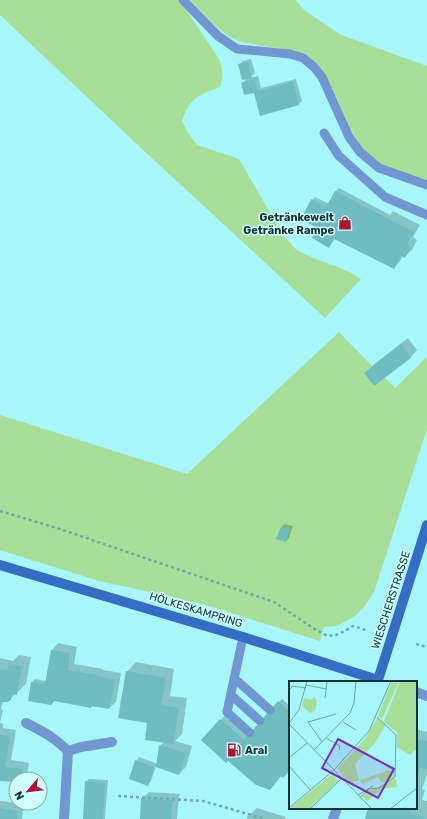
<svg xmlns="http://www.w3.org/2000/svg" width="427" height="819" font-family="Rubik,sans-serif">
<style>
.green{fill:#a7de98}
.shadow{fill:#0003}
.building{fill:#6fbdc0}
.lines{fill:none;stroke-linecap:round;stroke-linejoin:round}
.path{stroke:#6eabae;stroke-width:2.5;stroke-dasharray:3 3;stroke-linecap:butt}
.service{stroke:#7197d2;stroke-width:9}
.minor{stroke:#7197d2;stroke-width:10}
.tertiary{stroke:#7197d2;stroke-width:10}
.secondary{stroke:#366dc4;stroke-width:10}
.labels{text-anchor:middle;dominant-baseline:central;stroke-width:3;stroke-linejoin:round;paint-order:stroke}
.poi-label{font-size:11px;font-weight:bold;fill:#123335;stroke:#d0fdff;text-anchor:end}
.street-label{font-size:11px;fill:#123335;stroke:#d0fdff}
.inset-road{fill:none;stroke:#6ba8ab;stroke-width:1}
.view{fill:#7b2cbf;fill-opacity:0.15;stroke:#7b2cbf;stroke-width:2}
.inset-edge{fill:none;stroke:#123335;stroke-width:2}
</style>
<rect width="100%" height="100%" fill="#a7f6f9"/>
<path class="green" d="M0 0H178L185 8 219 59C223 69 223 76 220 87 199 95 190 97 182 121L188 133 197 145 239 159 284 237C289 240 292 246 297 250 313 259 331 264 347 271 352 273 357 277 361 279L325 318 141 148 0 15Z
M190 0H296L304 10 341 35 427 66V181C407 174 379 168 365 151 352 136 345 118 338 100 333 90 324 70 316 63 298 47 276 49 253 44 249 43 243 43 239 41 220 34 204 14 190 0Z
M339 332 372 366 364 373 374 386 385 378 395 388 427 357V429L374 592 364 607 355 616 337 626 324 627 320 641 206 605 155 593 99 581 0 550V415L187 474Z"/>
<path class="shadow" d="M251 59 255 73 250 78 258 76 261 88 296 79 302 101 299 104 260 115 254 91 242 83 247 78 240 64 243 61Z
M339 188 390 215 393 211 420 225 413 237 417 240 412 250 405 256H403L400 261 394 268 335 238 332 243 329 246 318 229 312 200 315 197 329 204 335 192Z
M408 338 417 350 411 357 375 385 365 373 372 366Z
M285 524 293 526 289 538 286 541 278 538 281 527Z
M58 643 77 647 74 664 103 669V670L121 673 116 702 109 708 92 706 91 707 55 700 51 704 32 683 35 679 46 681 52 650Z
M19 655 31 657 26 684 10 699 3 701 1 709 3 710 0 723 3 724V728L16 730 11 760 29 763 27 775 24 779H16V781L0 779V658L13 661Z
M136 662 174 669 170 696 187 698 182 734 175 741 192 746 186 767 179 774 156 766 151 781 147 785 136 761 139 757 158 764 160 746 164 742 149 723 127 672Z
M282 699 290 706V769L282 775 269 789 228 759 202 740 230 710 253 730Z
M416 729 426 732 427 731V774L422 789 425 790 422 800 427 801V819H366L369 808H416Z
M89 779 108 780 105 819H84L86 782Z
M149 792 180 794 179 796 177 819H141L142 799Z
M0 801 24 804 22 819H0Z
M257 808 286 817 285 819H247V817Z"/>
<path class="building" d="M248 62 252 78 242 80 238 64Z
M255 79 258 91 293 82 299 105 260 116 254 93 244 95 241 83Z
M335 191 414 232 407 244 411 247 405 258 401 256 394 269 334 239 329 248 312 238 316 229 315 228V227L301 219 311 199 326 207Z
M401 344 411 358 374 386 364 373Z
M281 527 290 529 286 542 276 539Z
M51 650 70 653 68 670 97 675V676L115 680 109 709 91 706V708L54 701 51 705 28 701 31 682 45 684Z
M9 664 22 666 17 695 12 694 11 700 7 702H0V669L7 670Z
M126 671 166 678 161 705 179 708 173 744 145 740 147 723 118 718Z
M278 701 290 712V770L283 778 281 776 270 790 256 785 228 761 226 763 201 740 220 719 244 740Z
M0 735 10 736 5 767 23 769 21 779H16V782L0 781Z
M418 739 427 741V769L420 767 416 780V745Z
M159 745 186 753 179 775 156 767Z
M135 760 154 767 148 786 129 779Z
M85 781 105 783 103 819H83Z
M141 798 174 800 173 802H172L171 819H140Z
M0 808 18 811 17 819H0Z
M368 808H411L409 813 421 817 425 819H365Z"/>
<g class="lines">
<path class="path" d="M0 511 60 529 274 602 316 630 328 636 336 635 345 631 353 626 366 630
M416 644 427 647
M118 796 203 801 265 819"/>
<path class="service" d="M183 0 218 36 237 49 290 54 303 58 314 67 322 77 349 137 360 152 379 168 427 185
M324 133 339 156 385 197 427 215
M243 637 227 712 250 733
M234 678 270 710
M231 695 260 721"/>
<path class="minor" d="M26 723C44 732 54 737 68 751
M64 819 68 751 81 747 112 742"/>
<path class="tertiary" d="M416 692 427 696
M333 819 337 808"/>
<path class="secondary" d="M0 565 243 637 378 680 427 525"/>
</g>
<defs>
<g id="shop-bare" transform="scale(1.08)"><path d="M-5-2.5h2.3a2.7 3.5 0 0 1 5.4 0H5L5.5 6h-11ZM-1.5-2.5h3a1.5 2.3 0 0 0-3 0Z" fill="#ab1532" stroke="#d0fdff" stroke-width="2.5" paint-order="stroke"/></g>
<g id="fuel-bare" transform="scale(1.08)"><path d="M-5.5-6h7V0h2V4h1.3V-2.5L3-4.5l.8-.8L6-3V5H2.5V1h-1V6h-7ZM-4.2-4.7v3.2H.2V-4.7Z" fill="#ab1532" stroke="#d0fdff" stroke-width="2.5" paint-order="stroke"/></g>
</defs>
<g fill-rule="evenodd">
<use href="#shop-bare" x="345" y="223"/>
<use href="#fuel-bare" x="234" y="750"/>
</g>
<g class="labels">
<g class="poi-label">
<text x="334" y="217">Getränkewelt<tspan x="334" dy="13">Getränke Rampe</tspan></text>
<text x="245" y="750" text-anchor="start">Aral</text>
</g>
<g class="street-label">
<text transform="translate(391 600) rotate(-72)">WIESCHERSTRASSE</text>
<text transform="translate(196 610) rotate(17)">HÖLKESKAMPRING</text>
</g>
</g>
<g transform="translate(289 681)">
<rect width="128" height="128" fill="#a7f6f9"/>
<path d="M103 0H110L93 38 89 35ZM111 0H128V67L121 74 108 66V51L95 41ZM25 16 28 20 26 30 21 32 13 25 15 17 22 19ZM88 37 97 43 86 62 66 83 70 99 64 101 66 108 51 92 49 87 76 58ZM106 87 105 98 103 99 107 98 108 106 93 108 78 120 73 115 79 109 90 106 100 100 92 101 89 96 73 103 71 99ZM43 93 49 100 20 128H0Z" fill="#a7de98"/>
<path class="inset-road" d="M17 4 37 8M0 9 4 5 17 7M36 17 38 0M54 41 67 49M0 42 10 29 18 0M0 43 45 89 0 127M37 57 51 65 50 69M33 61 19 41 47 33M25 69 61 32 65 22 67 0M0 77 18 62M0 85 22 110M69 114 84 105M71 116 80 108 90 107 106 96 107 54 88 36M21 128 53 97M83 128 45 89 80 50 102 0M101 128 128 107"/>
<path class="view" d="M49 58 105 88 89 117 33 87Z"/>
<rect width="128" height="128" class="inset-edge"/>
</g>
<g transform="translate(28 791) rotate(242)"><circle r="19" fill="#d0fdff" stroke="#84acae"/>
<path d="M0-3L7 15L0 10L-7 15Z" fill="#ab1532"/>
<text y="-6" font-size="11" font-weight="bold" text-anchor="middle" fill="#123335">N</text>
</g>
</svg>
